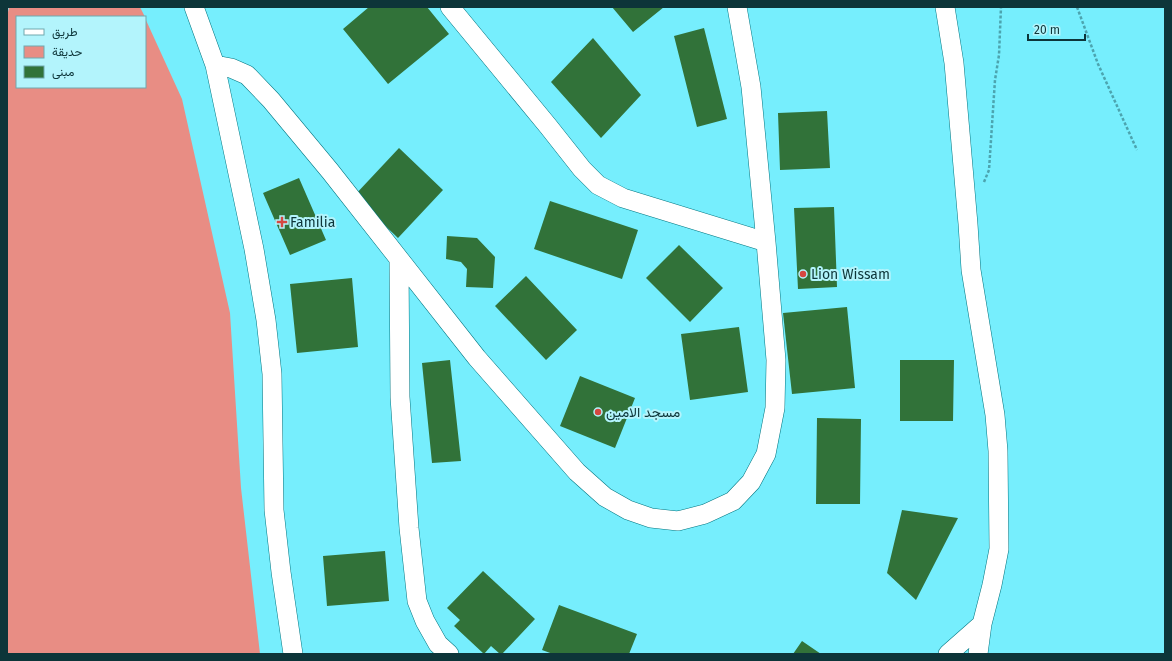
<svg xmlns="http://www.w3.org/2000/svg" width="1172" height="661" font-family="'Fira Sans',Vazirmatn,sans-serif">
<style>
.green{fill:#e88d84}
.building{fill:#317239}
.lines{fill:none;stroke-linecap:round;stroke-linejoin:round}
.minor-casing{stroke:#037681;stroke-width:20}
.path{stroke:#4ca4af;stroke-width:2.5;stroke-dasharray:3 2;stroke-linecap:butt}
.minor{stroke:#fff;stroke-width:19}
.poi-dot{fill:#d54741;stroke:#b3f4fc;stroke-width:1.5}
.labels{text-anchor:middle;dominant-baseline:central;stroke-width:4;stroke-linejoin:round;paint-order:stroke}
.poi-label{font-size:14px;fill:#0d3539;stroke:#b3f4fc;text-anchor:start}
</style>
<rect width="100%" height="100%" fill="#76eefd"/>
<path class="green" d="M9 7H140L145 17H17V87H145V18L182 99 230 313 241 488 260 654H7V17Z"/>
<path class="building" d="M369 7H427L449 34 388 84 343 29Z
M612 7H664L633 32Z
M704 28 727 119 697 127 674 36Z
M593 38 641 95 601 138 551 82Z
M827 111 830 168 780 170 778 113Z
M399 148 443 190 398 238 354 196Z
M299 178 326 240 290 255 263 193Z
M550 201 638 230 622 279 534 249Z
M834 207 837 287 798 289 794 208Z
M447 236 477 238 495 257 493 288 466 287 467 269 461 262 446 259Z
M679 245 723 288 690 322 646 278Z
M526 276 577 330 546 360 495 306Z
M352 278 358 347 297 353 290 284Z
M847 307 855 388 792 394 783 313Z
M739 327 748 392 690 400 681 334Z
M450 360 461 461 432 463 422 363Z
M900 360H954L953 421H900Z
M580 376 635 398 615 448 560 426Z
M817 418 861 419 860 504H816Z
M902 510 958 518 916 600 887 573Z
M385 551 389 601 327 606 323 556Z
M483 571 535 619 502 654H500L491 646 484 654 454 626 460 620 447 608Z
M559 605 637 634 629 654H553L542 650Z
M802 641 821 654H793Z"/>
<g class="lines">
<g class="minor-casing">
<path id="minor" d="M194 7 215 65 254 249 266 320 272 374 274 510 281 572 293 654
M450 7 548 126 582 169 598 185 623 198 766 242
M945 7 954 63 968 224 971 270 995 415 998 451 999 549 992 585 982 624 978 654
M215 65 231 68 247 75 271 100 330 171 477 358 577 472 605 497 628 510 651 518 678 521 705 514 733 501 751 482 766 454 775 408 776 360 766 242 751 87 737 7
M399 260 400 397 409 528 417 601 425 621 438 644 449 654
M948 654 982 624"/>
</g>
<path class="path" d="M1077 7 1098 64 1137 150
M984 182 989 170 995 80 999 55 1001 7"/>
<use href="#minor" class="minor"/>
</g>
<g class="poi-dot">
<path d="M280 216h4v4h4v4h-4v4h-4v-4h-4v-4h4z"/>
<circle cx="803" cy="274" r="4"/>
<circle cx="598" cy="412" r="4"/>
</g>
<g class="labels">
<g class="poi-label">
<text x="290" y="222">Familia</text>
<text x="811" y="274">Lion Wissam</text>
<text x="606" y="412">مسجد الامين</text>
</g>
</g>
<rect width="1172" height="661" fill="none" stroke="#0d3539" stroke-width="16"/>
<rect x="16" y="16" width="130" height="72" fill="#b3f4fc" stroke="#71a8ae"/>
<rect x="24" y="29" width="20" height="6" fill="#ffffff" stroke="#71a8ae"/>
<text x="52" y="36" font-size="12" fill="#0d3539">طريق</text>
<rect x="24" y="46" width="20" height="12" fill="#e88d84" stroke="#71a8ae"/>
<text x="52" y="56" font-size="12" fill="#0d3539">حديقة</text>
<rect x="24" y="66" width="20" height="12" fill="#317239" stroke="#71a8ae"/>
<text x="52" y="76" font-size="12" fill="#0d3539">مبنى</text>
<path d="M1028 34v6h57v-6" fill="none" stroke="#0d3539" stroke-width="2"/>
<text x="1034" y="34" font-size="12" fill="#0d3539" stroke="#b3f4fc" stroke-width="3" paint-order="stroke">20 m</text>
</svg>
